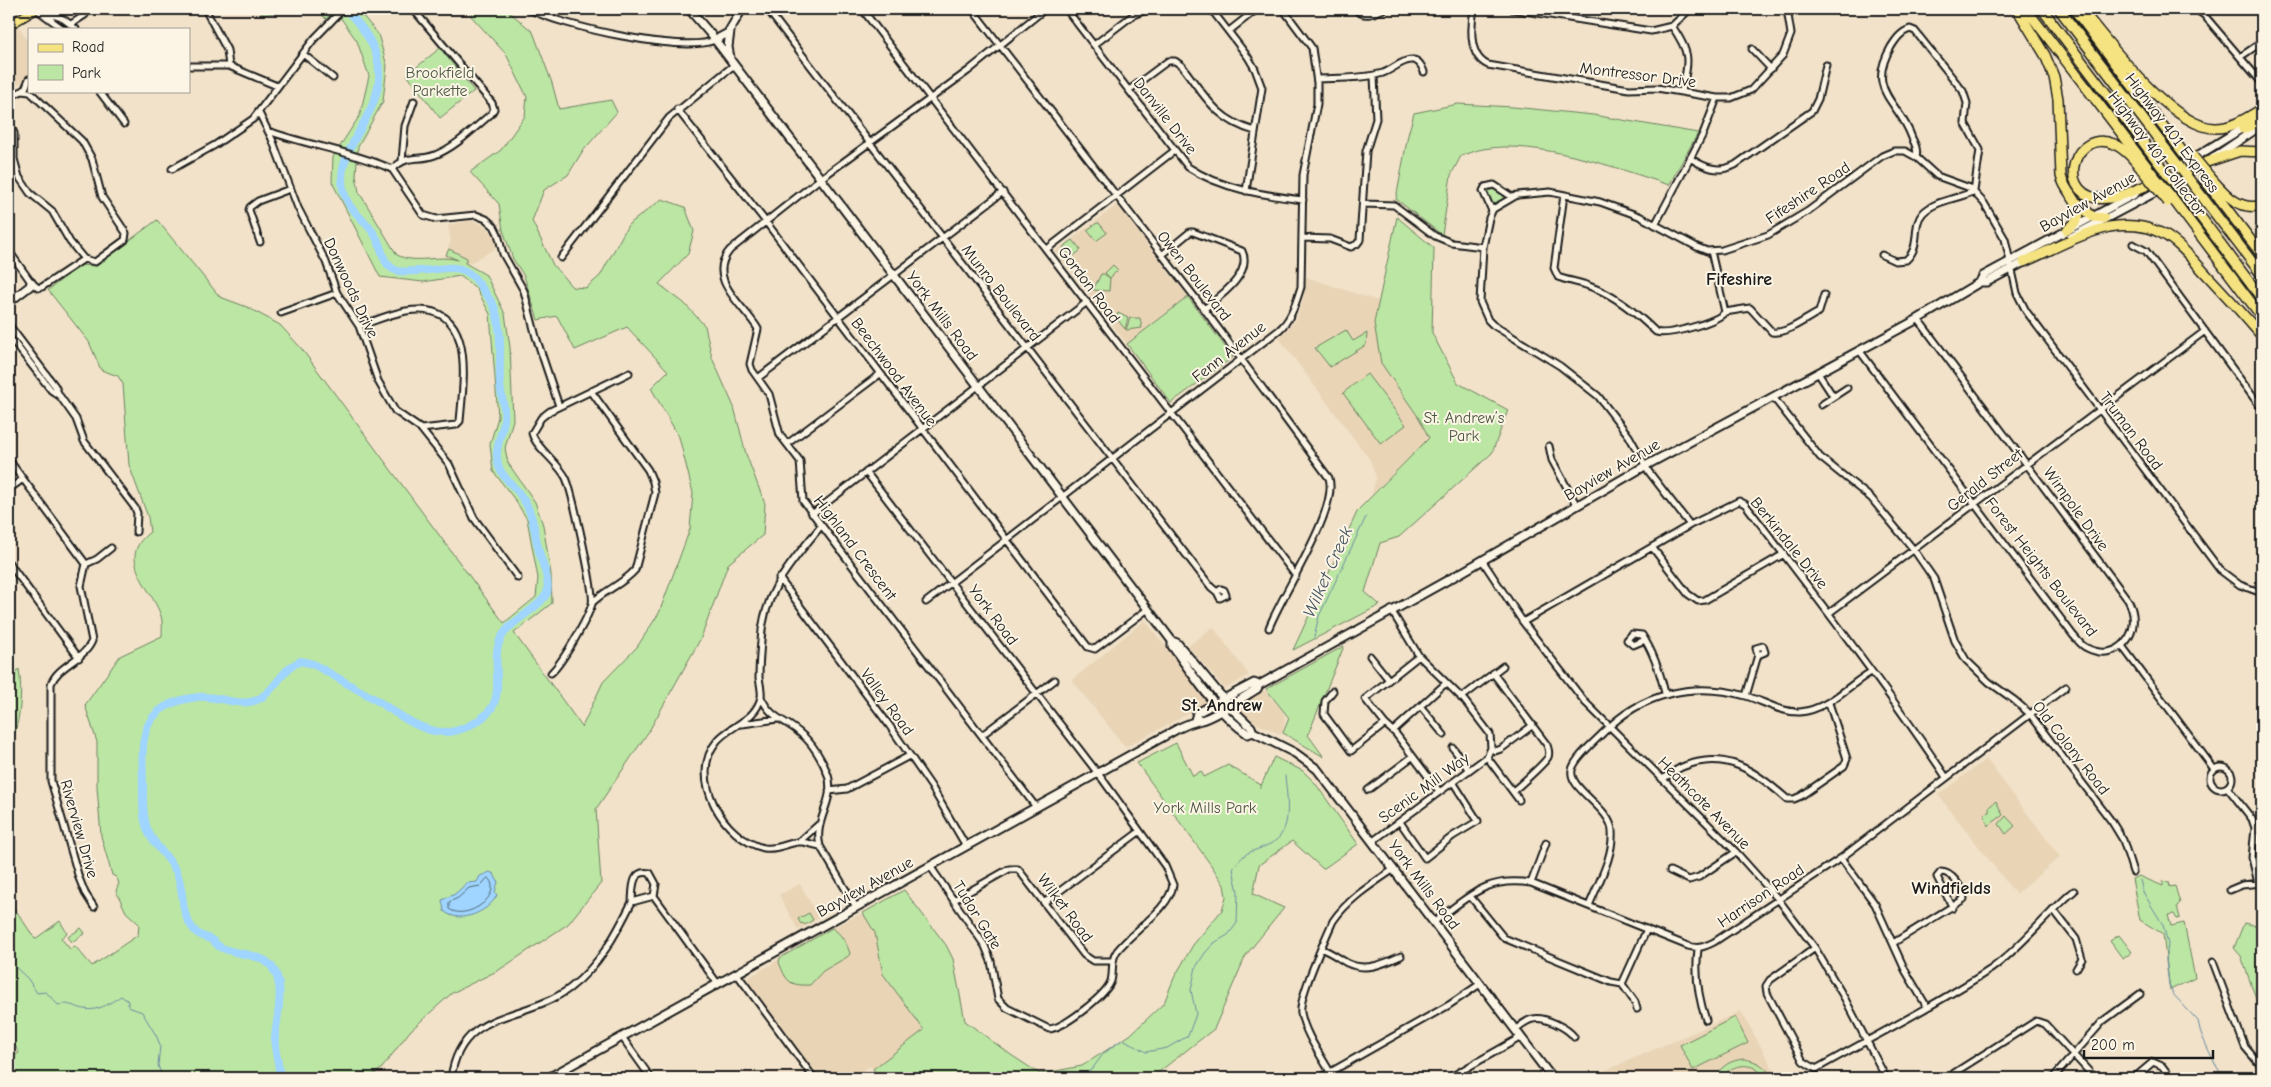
<svg xmlns="http://www.w3.org/2000/svg" width="2271" height="1087" font-family="'Comic Neue',sans-serif">
<style>
.built{fill:#e9d4b6}
.green{fill:#bce6a3;stroke:#6c8160}
.water{fill:#9fd5fe;stroke:#6b8ba4}
.lines{fill:none;stroke-linecap:round;stroke-linejoin:round}
.shore{stroke:#506676;stroke-width:1}
.stream{stroke:#6b8ba4;stroke-width:1}
.river{stroke:#9fd5fe;stroke-width:8}
.street-casing{stroke:#1c1c1c;stroke-width:9}
.secondary-casing{stroke:#1c1c1c;stroke-width:11}
.primary-casing{stroke:#1c1c1c;stroke-width:11}
.highway-casing{stroke:#1c1c1c;stroke-width:12}
.street{stroke:#fcf5e5;stroke-width:5}
.secondary{stroke:#fcf5e5;stroke-width:7}
.primary{stroke:#f5e382;stroke-width:8}
.highway{stroke:#f5e382;stroke-width:9}
.highway-bridge-casing{stroke:#1c1c1c;stroke-width:12;stroke-linecap:butt}
.highway-bridge{stroke:#f5e382;stroke-width:9}
.labels{text-anchor:middle;dominant-baseline:central;stroke-width:4;stroke-linejoin:round;paint-order:stroke}
.park-label{font-size:16px;fill:#4c5944;stroke:#fcf5e5}
.street-label{font-size:16px;fill:#1c1c1c;stroke:#fcf5e5}
.neighbourhood-label{font-size:18px;font-weight:bold;fill:#1c1c1c;stroke:#fcf5e5}
.water-label{font-size:18px;font-style:italic;fill:#435460;stroke:#fcf5e5}
</style>
<rect width="100%" height="100%" fill="#f1e2c9"/>
<filter id="ink" filterUnits="userSpaceOnUse"><feTurbulence type="fractalNoise" baseFrequency=".02" numOctaves="2"/><feDisplacementMap in="SourceGraphic" scale="10" xChannelSelector="R" yChannelSelector="G"/><feConvolveMatrix kernelMatrix="1 2 1 2 8 2 1 2 1" color-interpolation-filters="sRGB"/></filter>
<g filter="url(#ink)">
<path class="built" d="M19 27 29 44V76L9 91V33Z
M1117 205 1188 297 1127 344 1056 251Z
M472 220 486 227 492 234 496 241V248L468 264 444 258 451 241 448 225Z
M1306 277 1378 301 1374 323 1430 438 1372 494 1376 477 1370 460 1279 338 1296 320 1303 301Z
M1145 620 1209 703 1125 747 1072 680Z
M1213 627 1249 675 1225 689 1188 646Z
M1265 690 1283 712 1285 720 1282 735 1258 724 1239 709 1241 703Z
M1986 759 2060 857 2016 894 1938 795Z
M800 884 819 918 798 930 779 895Z
M863 913 875 933 883 974 924 1031 873 1069 870 1066 852 1078H820L749 983 748 978 832 928Z
M1741 1011 1778 1078H1588L1713 1024Z"/>
<path class="green" d="M259 9H297L263 15Z
M316 9H336L326 19Z
M351 9H357L378 34 387 66 383 101 358 147 356 176 359 192 397 255C417 265 437 254 458 260L446 255 449 249 467 258 465 263 486 275 505 314 510 347 513 420 505 448 508 463 535 502 543 525 551 574 552 603 514 633 582 727 603 682 637 647 659 613 690 529 693 493 679 437 651 388 668 371 627 327 575 350 557 316 538 320 524 276 513 259 503 230 499 204 470 172 501 150 525 116 527 97 506 54 470 15 478 9H506L533 32 552 83 559 109 611 100 617 112 582 152 568 175 544 190 532 221 553 265 572 287 586 288 600 276 628 225 662 199 685 207 694 231 688 254 659 284 684 303 705 326 712 358 734 407 746 454 765 504 763 535 728 564 701 638 649 731 596 809 601 883 568 924 499 970 452 993 410 1031 382 1068 369 1078H9V1059L19 1053 9 1034V900L35 939 60 921 67 933 61 938 70 949 75 946 92 966 138 935 139 924 126 912 116 891 119 883 116 877 112 875 101 836 97 787V742L85 705 120 656 162 636C162 630 163 622 161 616 151 586 115 559 150 532L148 517 129 465 123 384 118 376 101 370 89 342 48 290 81 265 95 266 157 220 220 297 247 307 280 325 301 348 504 623 536 597 538 578 527 519 515 500 493 471 490 444 498 417 490 314 476 288 460 276 423 282 380 277 332 182 333 157 360 115 369 76 357 41 340 17Z
M440 48 474 91 440 118 407 75Z
M1458 104 1513 107 1593 115 1698 133 1669 185C1618 168 1536 139 1483 149 1476 150 1468 154 1461 156L1451 175 1442 235 1396 199 1408 135 1414 113Z
M1493 188 1505 197 1492 207 1486 191Z
M1397 217 1434 248 1432 333 1458 383 1508 410 1492 453 1399 537 1380 543 1365 592 1380 605 1293 650 1358 510 1429 438 1419 418 1381 363 1374 323Z
M1097 223H1099L1107 233 1096 241 1087 230Z
M1073 240 1081 250 1071 258 1063 247Z
M1113 265 1118 270 1110 278 1109 291 1093 290 1101 274H1104L1110 278 1105 273Z
M1188 297 1233 357 1171 403 1127 344Z
M1118 313 1128 318 1125 329 1116 318Z
M1130 318H1140L1142 328 1126 330Z
M1346 330 1353 341 1367 333 1366 345 1330 367 1315 348Z
M1367 374 1406 425 1381 444 1343 393Z
M1344 646 1308 735 1324 757 1283 733 1289 718 1266 689Z
M19 669C23 694 20 725 9 748V678Z
M1176 743 1193 776 1201 771 1204 777 1228 765 1261 785 1260 788 1274 757 1303 771 1315 783 1358 844 1323 869 1292 841 1259 865 1253 894 1284 908 1246 955 1214 1029 1151 1078H880L873 1069 924 1030 883 974 875 933 863 913 904 890 946 945 953 959 965 1021 1011 1055 1040 1074 1082 1066 1130 1035 1164 1003 1174 978 1193 945 1222 910 1226 897 1224 885 1211 865 1137 763Z
M1996 801 2003 815 1988 826 1984 814 1989 812V807Z
M2006 816 2015 826 2006 834 1999 824Z
M2139 876 2163 886V881L2169 882 2170 887 2175 886 2180 903 2177 906 2180 918 2177 919 2174 914 2168 915 2171 926 2184 923 2195 978 2170 990 2163 934 2140 920 2132 879Z
M809 913 813 920 805 925 803 923 801 924 798 919Z
M2244 923 2262 927V1015L2241 956 2234 948Z
M81 928 85 933 72 942 68 937Z
M832 928C840 932 848 945 850 954L847 957 823 971 810 985C789 986 786 981 779 962L780 958Z
M2119 935 2132 952 2123 959 2110 941Z
M1735 1017 1748 1043 1693 1070 1680 1045Z
M1744 1059C1757 1061 1766 1066 1772 1078H1765C1755 1061 1732 1062 1722 1078H1716C1720 1066 1731 1060 1744 1059Z"/>
<path class="water" d="M490 872 494 874 498 882 495 892 497 895C489 912 459 925 444 911L442 900 455 894 467 883 477 882 480 876Z"/>
<g class="lines">
<path class="shore" d="M488 878C505 894 467 922 449 909V902L458 898 469 888 480 886Z"/>
<path class="stream" d="M1314 637 1319 616 1366 517
M9 695 11 688
M2140 880 2143 892 2163 925 2168 944 2166 961 2169 985 2173 994 2198 1021 2201 1034 2215 1064 2224 1078
M9 961 28 979 37 993 46 992 58 1005C69 1002 74 1007 84 1009 98 1012 110 1003 121 996L128 1001V1007L142 1012 157 1037 160 1046 158 1065 162 1078
M1139 1048 1146 1052 1167 1048 1188 1036 1196 1014 1191 990 1196 967 1205 953 1214 943 1228 935 1237 923 1238 892 1233 869C1247 848 1250 854 1270 844 1294 833 1287 798 1285 776
M1080 1078 1093 1068 1103 1054 1123 1039 1137 1047"/>
<path class="river" d="M279 1078C281 1065 273 1051 275 1037 277 1014 289 975 264 960 251 953 233 954 220 947 217 945 215 942 212 940 206 937 199 936 195 931 177 910 187 894 176 871 169 857 154 846 148 831 142 816 143 799 143 783 142 743 138 710 186 699 192 698 199 696 205 697 220 697 239 706 254 701 275 694 280 669 301 661L313 664C333 675 353 687 373 698 394 711 419 732 444 732 459 733 482 721 491 709 503 691 493 666 498 646 503 625 527 616 541 601 542 600 547 594 547 593 550 579 542 564 539 551 534 532 534 513 521 496 515 486 503 479 499 467 493 450 502 436 504 420 506 409 501 395 500 384 499 360 503 332 495 309 493 303 488 297 484 291 463 257 449 270 416 271 409 271 401 273 395 270 382 264 383 250 377 239 371 226 358 217 350 206 310 141 437 98 345 9"/>
<g class="street-casing">
<path id="street" d="M36 9 63 29
M205 9 227 50 229 66
M529 9C561 26 684 54 715 40
M767 9 1211 587 1217 592 1220 598 1226 595 1224 590 1221 589 1217 592
M862 9 1296 576
M972 9 1204 309 1329 478C1339 510 1281 595 1269 628
M1066 9 1188 167C1221 189 1264 195 1303 200
M1211 9 1248 57 1255 69 1262 88 1246 191
M1355 9C1364 18 1373 14 1384 9
M1474 9C1471 26 1468 56 1488 65L1629 89 1657 88 1717 98H1731L1751 90 1783 55 1791 34 1787 9
M1512 9 1651 31 1672 26 1690 9
M2195 9 2204 15 2262 83
M48 15C61 15 66 21 76 29
M71 24 85 15 79 9
M1672 26C1691 54 1689 59 1682 91
M1229 31 1257 9
M1094 45 1133 15 1149 9
M1752 49 1771 69
M303 54 333 78
M2240 57 2262 42
M189 66H229L277 86
M1317 79C1338 78 1363 79 1383 73 1392 70 1402 60 1411 60 1418 59 1422 66 1424 72
M1129 90 1168 61H1175L1182 66C1205 96 1216 120 1255 131
M24 91 29 79
M99 91 124 124
M9 97 22 91 30 92 82 141 92 159 102 197 126 233 125 240 95 262 84 259
M677 109 766 222 1088 647 1095 649 1148 609
M259 113 272 139 298 208 326 262 337 293 359 326 378 381 395 411 421 429 456 425 460 421C464 376 476 300 406 311 390 314 374 321 359 326
M9 122 14 133V159L19 177 30 193 52 211 70 242 84 259
M268 131C307 145 349 151 387 167L392 169 423 215 436 219 476 215 486 219 494 226 498 234 503 254 524 291 536 337 559 406
M1916 157C1918 150 1915 144 1912 138 1899 100 1865 92 1891 47 1896 39 1901 32 1910 29L1915 31 1963 91 1967 103 1965 123 1980 150 1974 191
M1690 158C1705 168 1719 173 1735 165L1812 111 1818 99 1826 65
M402 161 405 126 414 101
M172 169 215 145 253 119 314 39 343 9
M392 169C410 153 417 162 435 155 456 147 474 128 491 114L494 109 492 103 413 9
M1564 195 1554 268 1558 277C1568 281 1579 282 1589 286 1615 295 1636 313 1656 332 1668 336 1717 322 1725 312L1711 251
M1364 204 1394 205 1435 236 1452 243 1483 247
M1492 211 1483 191 1485 187 1494 185 1512 197
M1655 225 1703 134 1717 98
M1302 238 1330 239 1351 247 1357 244 1360 240 1366 151 1376 119 1374 76
M260 242 249 210 250 207 258 201 290 189
M2133 244 2146 251 2262 409
M1047 249 1174 151
M9 251 31 282 38 288 42 287 84 259
M1162 255 1190 232H1193L1242 251C1253 274 1219 297 1204 309
M1882 255 1895 261 1906 260C1922 246 1911 226 1923 213 1935 200 1959 199 1974 191
M561 258 669 118 734 65
M1725 312 1750 308 1772 332C1787 334 1805 319 1819 312L1824 295
M281 313 337 293
M9 325 55 386 59 395 76 419 84 441 135 508 137 513 136 532
M9 336 51 390 58 395
M1859 350 2073 635C2077 639 2081 646 2087 648 2119 664 2145 631 2128 600L1918 319
M1818 373 1833 396
M758 378 1003 192
M591 391 648 470 653 482 655 493 635 570C623 584 605 590 592 603
M1773 397 1820 457 1871 498 1914 550 1934 579 1955 641 1966 660 1989 682 2014 700 2030 714 2112 822 2123 840 2133 872
M1821 405 1847 388
M421 429 449 464 474 518 518 578
M787 444 880 374
M1549 446 1552 460 1577 506
M9 460 86 564
M866 472 1103 780 1165 866 1173 885C1169 910 1132 931 1117 951 1110 961 1114 970 1111 981 1106 995 1064 1028 1049 1029L1007 1008 998 999 991 961 985 946 930 866
M9 489 23 479
M812 514 1087 302
M1690 525 1649 472 1629 436 1598 396 1560 366 1493 325 1488 320 1480 302 1483 247 1489 218 1493 209 1517 195 1550 192 1600 202 1639 216 1697 247 1707 251 1722 250 1768 235 1808 211 1882 156 1894 151H1905L1916 157 1937 176 1970 188 1984 203 2005 239 2017 293 2026 311 2220 570 2240 585 2262 593
M821 526C792 562 763 591 761 641 760 653 759 666 759 678 760 684 762 692 761 697 756 721 730 725 717 741 687 777 724 840 764 848 776 850 786 844 797 842 804 841 813 845 820 846L856 907
M1652 547 1688 594 1698 601 1705 600 1784 554
M1482 560 1523 622 1585 702 1736 852 1778 899 1815 948 1845 999 1886 1078
M9 563 79 658
M86 564 81 586 92 641C84 660 58 665 51 684V781L79 878 85 893 94 907
M86 564 97 559 111 548
M779 578 889 725 931 786 966 846
M926 602 1279 330C1292 319 1296 302 1301 287L1303 175 1317 104V83L1312 48 1283 9
M1829 613 2205 331
M1523 622 1690 525 1739 501 1745 504C1814 594 1883 683 1946 777
M1645 640 1633 645 1627 640 1632 634 1642 635C1654 653 1660 672 1665 693
M2122 646 2214 769
M1370 656 1389 680
M1419 656 1365 699 1385 724 1396 734 1439 791
M551 673C563 662 587 620 592 604 595 593 572 491 566 478 558 462 535 447 532 433L541 418 550 411 629 373
M1493 673 1547 745C1548 749 1550 752 1548 757 1546 762 1518 787 1513 791
M1333 691 1325 701 1324 714 1351 751 1385 724
M1746 696 1758 655 1756 648 1763 646 1765 652 1758 655
M761 697C771 719 784 719 800 733 812 742 823 761 828 775 836 801 813 820 820 846
M1461 698 1503 666
M1421 707 1444 735
M742 724 778 719
M1393 731 1446 683
M982 735 1055 680
M1453 748 1469 770
M1491 748 1495 751 1501 749 1533 725
M1487 757 1519 800
M2210 778a11 11 0 1 1 22 0a11 11 0 1 1-22 0Z
M1662 779C1669 776 1675 770 1682 767 1726 749 1755 771 1787 799H1794L1801 796 1844 766 1847 759 1829 703
M2227 787 2252 819 2255 828 2252 858 2258 883
M1368 790 1412 757
M829 791 847 789 909 756
M1036 807 803 501 800 461 780 435 769 394 752 370 750 364 758 329C744 305 705 279 730 250L816 182 968 71 1045 9
M1400 822 1425 858 1453 836 1478 821 1453 782
M1373 841 1487 757 1491 748 1490 734 1464 700 1419 656 1391 610
M799 842 818 825
M1841 858 1875 904 1905 970 1927 1007
M1670 871 1689 880 1699 877 1736 852
M1531 883 1546 843
M2230 890 2242 885 2262 883
M1470 896 1504 938 1611 982 1622 984 1647 929
M954 900 1009 869H1018L1084 955 1093 961H1112
M632 902C633 889 631 869 650 873L656 884 654 896 718 984
M1045 902 1139 832
M1589 906C1598 883 1614 856 1612 831 1611 808 1568 789 1572 770 1574 759 1595 741 1603 733 1641 693 1694 681 1746 696 1763 701 1782 713 1800 712 1829 709 1847 686 1871 672
M2053 909 2076 939 2082 959 2076 969
M1434 922C1469 897 1485 876 1531 883L1688 946C1699 949 1704 947 1714 942L1841 858 2066 687
M1893 943 1964 899C1963 888 1952 872 1941 872L1937 877 1953 908
M1815 948 1770 980 1766 986 1767 993 1803 1061 1816 1069C1874 1036 1935 1006 1991 969 2022 947 2045 915 2074 891
M1322 949C1331 952 1338 958 1347 963 1366 972 1383 964 1401 956
M1698 949C1695 973 1698 997 1706 1020
M2213 962 2245 1047 2262 1067
M737 974 814 1078
M1622 984 1635 1002 1637 1009
M1515 1030C1520 1026 1526 1020 1533 1019 1544 1016 1568 1028 1574 1037
M622 1037 651 1078
M1330 1072C1320 1054 1305 1034 1301 1013 1298 998 1325 939 1333 921 1348 899 1372 884 1394 869
M451 1078C461 1007 525 1022 570 988 600 965 616 934 632 902L654 896
M1320 1078 1449 1005 1480 984
M1449 1078 1521 1037
M1957 1078 1954 1073 2036 1021 2045 1024 2095 1078
M2053 1078 2103 1021 2140 994
M2134 1078 2153 1062 2162 1066 2171 1078"/>
</g>
<g class="secondary-casing">
<path id="secondary" d="M689 9 713 37 1172 641V646C1195 677 1216 712 1248 734L1253 732 1295 753 1317 769 1552 1078
M715 40 728 33 742 9
M730 58 728 47 730 31
M2213 158 2262 125
M2155 182 2262 116
M2071 237 2152 194 2204 163
M1980 282H1987L2028 260
M9 302 30 286 31 282
M1172 641 1177 643 1232 709 1251 727 1253 732
M1195 720 1197 713 1254 683 1259 685
M548 1078 1179 728C1187 724 1193 722 1201 720 1213 718 1245 696 1257 689L1259 685 1464 571 1645 466 1918 319 1980 282 1983 276 2135 194"/>
</g>
<g class="primary-casing">
<path id="primary" d="M9 25 36 9"/>
</g>
<g class="highway-casing">
<path id="highway" d="M2017 9 2045 55 2054 77 2058 99 2061 176C2067 200 2095 209 2067 230
M2026 9 2152 173
M2042 9 2162 167
M2059 9 2175 161
M2074 9 2185 155
M2081 9C2107 41 2173 129 2216 128 2233 128 2248 117 2262 109
M2243 129 2257 123H2262
M2204 163 2240 151 2262 152
M2147 176C2138 165 2128 150 2114 144 2074 128 2056 190 2096 198 2114 201 2132 191 2148 185
M2210 177C2224 193 2239 212 2262 205
M2204 179 2262 255
M2194 186 2262 275
M2182 192 2262 299
M2172 198 2262 317
M2078 203 2093 217 2104 218
M2024 262C2051 250 2079 234 2109 227 2125 224 2145 225 2161 233 2179 242 2192 259 2206 274 2225 294 2244 315 2262 336"/>
</g>
<use href="#street" class="street"/>
<use href="#secondary" class="secondary"/>
<use href="#primary" class="primary"/>
<use href="#highway" class="highway"/>
<g class="highway-bridge-casing">
<path id="highway-bridge" d="M2190 153 2210 177
M2175 161 2194 186
M2162 167 2182 192
M2152 173 2171 196
M2147 176 2168 202"/>
</g>
<use href="#highway-bridge" class="highway-bridge"/>
</g>
</g>
<g class="labels">
<g class="park-label">
<text x="440" y="73">Brookfield<tspan x="440" dy="18">Parkette</tspan></text>
<text x="1464" y="418">St. Andrew’s<tspan x="1464" dy="18">Park</tspan></text>
<text x="1205" y="808">York Mills Park</text>
</g>
<g class="street-label">
<text transform="translate(1638 75) rotate(7)">Montressor Drive</text>
<text transform="translate(1165 116) rotate(52)">Danville Drive</text>
<text transform="translate(2172 133) rotate(53)">Highway 401 Express</text>
<text transform="translate(2157 154) rotate(53)">Highway 401 Collector</text>
<text transform="translate(1808 193) rotate(-34)">Fifeshire Road</text>
<text transform="translate(2088 202) rotate(-29)">Bayview Avenue</text>
<text transform="translate(1194 276) rotate(52)">Owen Boulevard</text>
<text transform="translate(1089 285) rotate(53)">Gordon Road</text>
<text transform="translate(351 288) rotate(65)">Donwoods Drive</text>
<text transform="translate(1001 293) rotate(52)">Munro Boulevard</text>
<text transform="translate(942 316) rotate(53)">York Mills Road</text>
<text transform="translate(1229 352) rotate(-38)">Fenn Avenue</text>
<text transform="translate(894 372) rotate(53)">Beechwood Avenue</text>
<text transform="translate(2131 431) rotate(53)">Truman Road</text>
<text transform="translate(1612 470) rotate(-30)">Bayview Avenue</text>
<text transform="translate(1985 480) rotate(-38)">Gerald Street</text>
<text transform="translate(2076 509) rotate(54)">Wimpole Drive</text>
<text transform="translate(1789 543) rotate(51)">Berkindale Drive</text>
<text transform="translate(855 548) rotate(53)">Highland Crescent</text>
<text transform="translate(2041 567) rotate(52)">Forest Heights Boulevard</text>
<text transform="translate(993 615) rotate(53)">York Road</text>
<text transform="translate(887 702) rotate(54)">Valley Road</text>
<text transform="translate(2071 748) rotate(52)">Old Colony Road</text>
<text transform="translate(1424 788) rotate(-36)">Scenic Mill Way</text>
<text transform="translate(1704 803) rotate(45)">Heathcote Avenue</text>
<text transform="translate(79 829) rotate(74)">Riverview Drive</text>
<text transform="translate(1424 885) rotate(53)">York Mills Road</text>
<text transform="translate(865 887) rotate(-29)">Bayview Avenue</text>
<text transform="translate(1761 896) rotate(-34)">Harrison Road</text>
<text transform="translate(1065 908) rotate(53)">Wilket Road</text>
<text transform="translate(977 915) rotate(58)">Tudor Gate</text>
</g>
<g class="neighbourhood-label">
<text x="1739" y="279">Fifeshire</text>
<text x="1222" y="705">St. Andrew</text>
<text x="1951" y="888">Windfields</text>
</g>
<g class="water-label">
<text transform="translate(1328 572) rotate(-66)">Wilket Creek</text>
</g>
</g>
<rect width="2271" height="1087" fill="none" stroke="#fcf5e5" stroke-width="30"/>
<rect x="15" y="15" width="2241" height="1057" fill="none" stroke="#1c1c1c" stroke-width="2" filter="url(#ink)"/>
<rect x="28" y="28" width="162" height="65" fill="#fcf5e5" stroke="#a29e95"/>
<rect x="38" y="44" width="25" height="8" fill="#f5e382" stroke="#a29e95"/>
<text x="72" y="52" font-size="15" fill="#1c1c1c">Road</text>
<rect x="38" y="65" width="25" height="15" fill="#bce6a3" stroke="#a29e95"/>
<text x="72" y="78" font-size="15" fill="#1c1c1c">Park</text>
<path d="M2084 1050v8h129v-8" fill="none" stroke="#1c1c1c" stroke-width="2.5"/>
<text x="2091" y="1050" font-size="15" fill="#1c1c1c" stroke="#fcf5e5" stroke-width="4" paint-order="stroke">200 m</text>
</svg>
